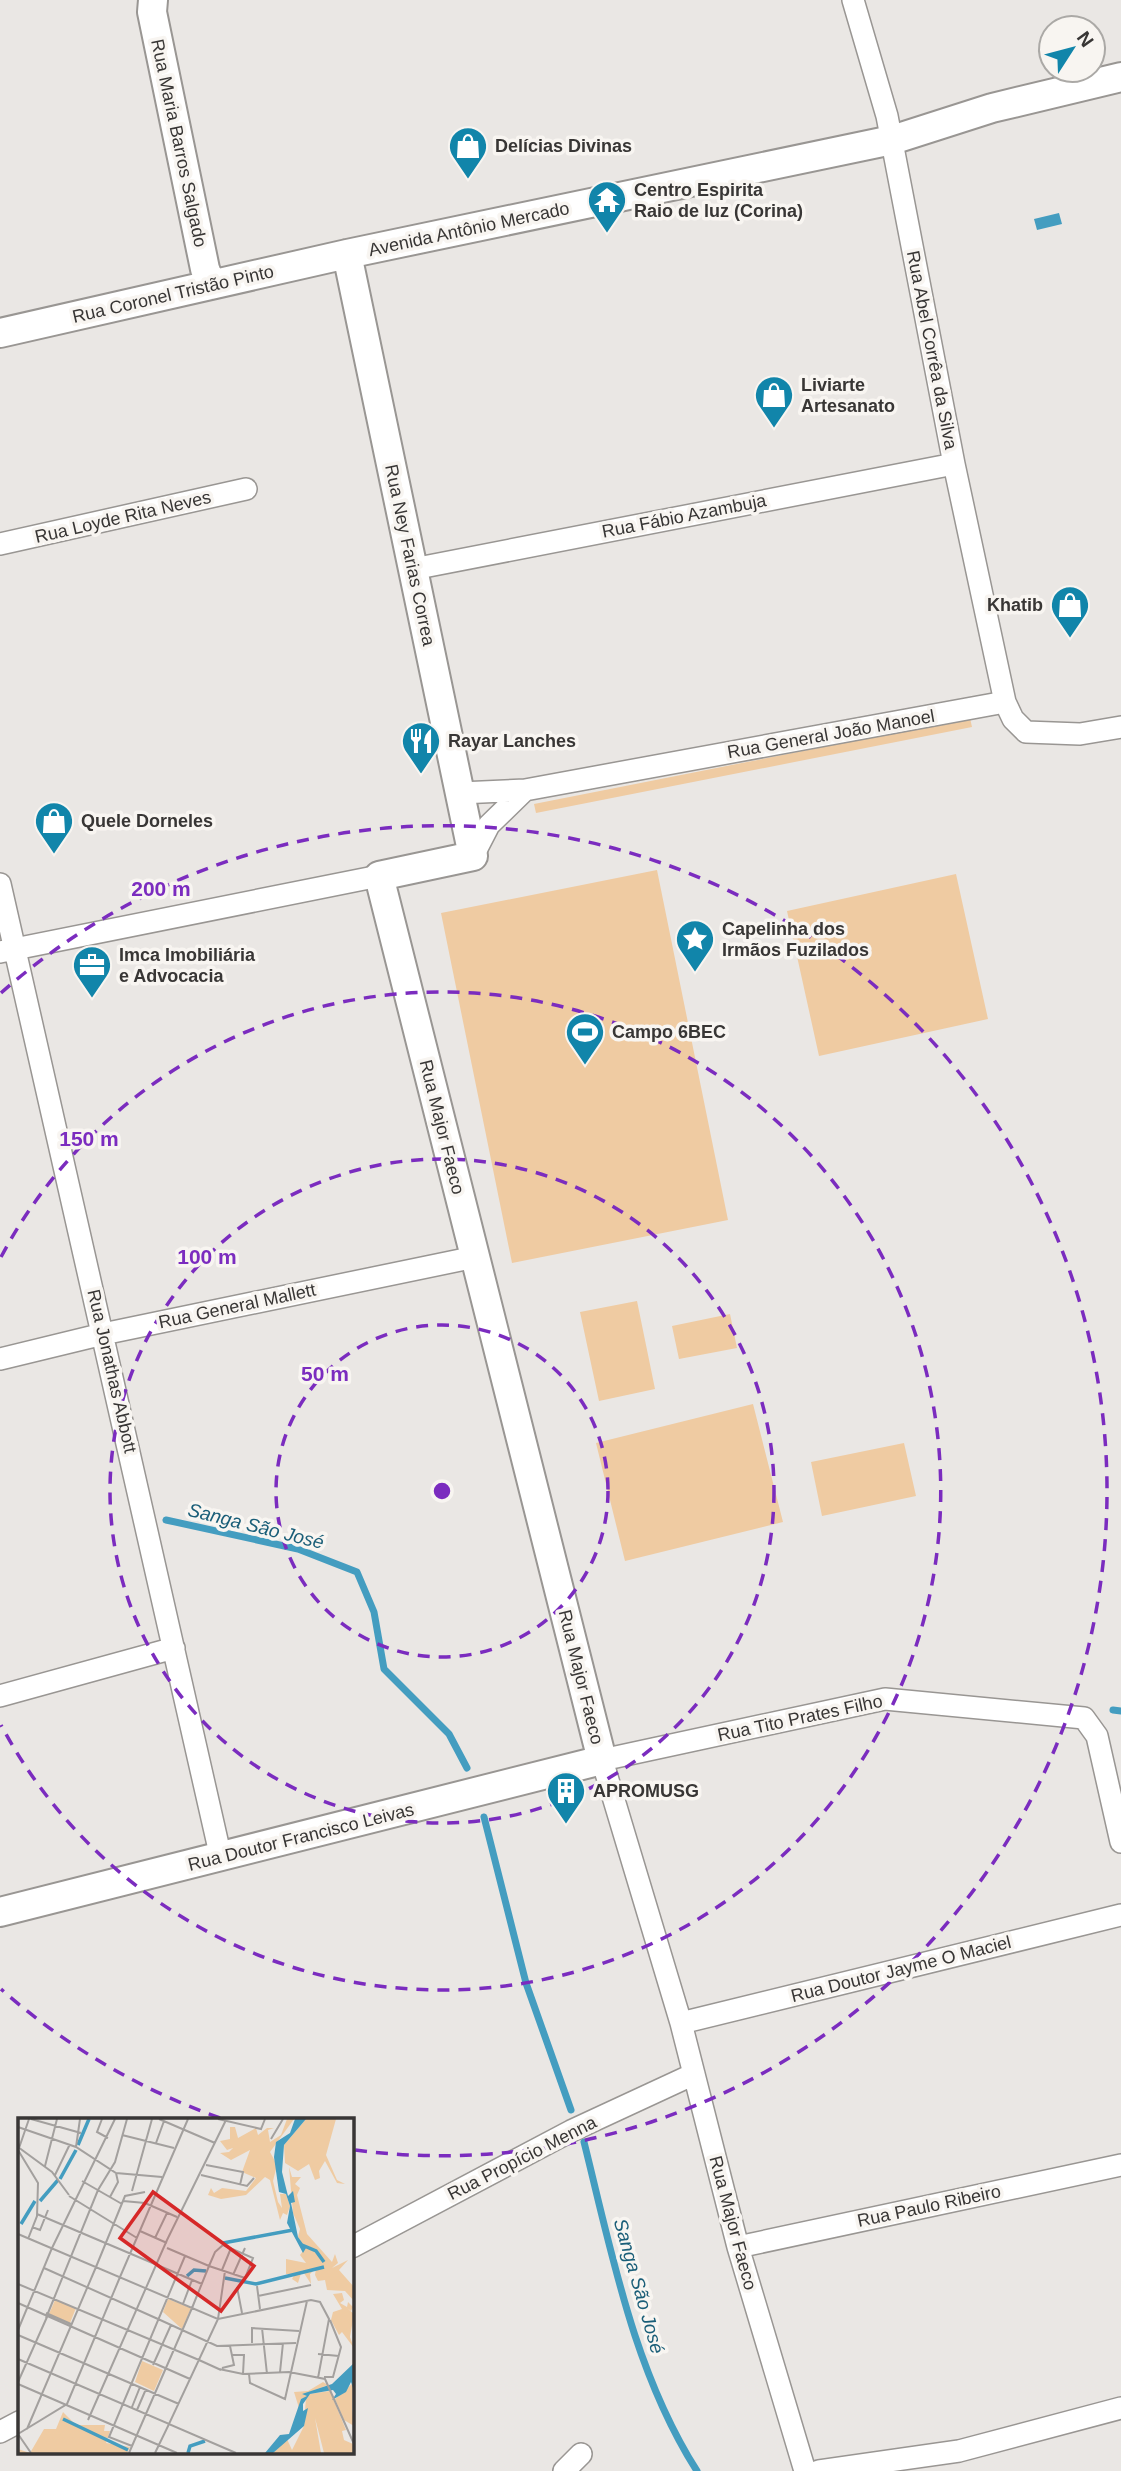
<svg xmlns="http://www.w3.org/2000/svg" width="1121" height="2471" font-family="Helvetica,sans-serif">
<style>
.green{fill:#efcba2}
.water{fill:#449dc0}
.lines{fill:none;stroke-linecap:round;stroke-linejoin:round}
.stream{stroke:#449dc0;stroke-width:7}
.street-casing{stroke:#999693;stroke-width:24}
.secondary-casing{stroke:#999693;stroke-width:32}
.street{stroke:#fff;stroke-width:21}
.secondary{stroke:#fff;stroke-width:28}
.ring{fill:none;stroke:#7b2cbf;stroke-width:3.5;stroke-dasharray:12 9}
.labels{text-anchor:middle;dominant-baseline:central;stroke-width:7;stroke-linejoin:round;paint-order:stroke}
.street-label{font-size:18px;fill:#383635;stroke:#f8f5f1}
.poi-label{font-size:18px;font-weight:bold;fill:#383635;stroke:#f8f5f1;text-anchor:start}
.water-label{font-size:19px;font-style:italic;fill:#1a5e78;stroke:#f8f5f1}
.inset-river{fill:none;stroke:#449dc0;stroke-width:3.5}
.inset-road{fill:none;stroke:#a3a09e;stroke-width:2}
.view{fill:#d62828;fill-opacity:0.15;stroke:#d62828;stroke-width:3.5}
.inset-edge{fill:none;stroke:#383635;stroke-width:3.5}
.centre{fill:#7b2cbf;stroke:#f8f5f1;stroke-width:3.5}
.ring-label{font-size:21px;text-anchor:middle;font-weight:bold;fill:#7b2cbf;stroke:#f8f5f1;stroke-width:7;stroke-linejoin:round;paint-order:stroke}
</style>
<rect width="100%" height="100%" fill="#eae7e4"/>
<path class="green" d="M970 718 972 727 536 813 534 804Z
M657 870 728 1220 512 1263 441 913Z
M956 874 988 1019 819 1056 787 911Z
M637 1301 655 1389 599 1401 580 1312Z
M730 1314 737 1348 679 1359 672 1326Z
M753 1404 783 1522 625 1561 596 1443Z
M904 1443 916 1496 822 1516 811 1462Z"/>
<path class="water" d="M1059 213 1062 224 1037 230 1034 219Z"/>
<g class="lines">
<path class="stream" d="M166 1520 298 1549 357 1572 374 1612 384 1669 449 1734 467 1768
M1113 1710 1121 1711
M484 1817 526 1983 571 2110
M584 2142C612 2254 634 2372 697 2471"/>
<g class="street-casing">
<path id="street" d="M853 0 887 116 954 464 1005 702 1013 719 1026 732 1080 734 1121 727
M0 544 246 489
M413 569 954 464
M460 793 525 790 1005 702
M473 856 489 825 525 790
M0 884 221 1858
M0 952 379 876
M0 1359 103 1334 475 1257
M0 1696 174 1648
M681 2023 1121 1915
M352 2247 571 2131 694 2074
M738 2247 1121 2165
M0 2432 19 2422
M564 2471 581 2454
M805 2471 738 2247 681 2023 602 1760 885 1699 1084 1718 1097 1736 1121 1842
M819 2471 959 2451 1121 2408"/>
</g>
<g class="secondary-casing">
<path id="secondary" d="M153 0 152 12 205 269 211 285
M0 333 347 254 892 140 992 108 1121 77
M0 1912 602 1760 379 876 473 856 347 254"/>
</g>
<use href="#street" class="street"/>
<use href="#secondary" class="secondary"/>
</g>
<g class="ring">
<circle cx="442" cy="1491" r="166"/>
<circle cx="442" cy="1491" r="332"/>
<path d="M1 1257A499 499 0 1 1 1 1725"/>
<path d="M220 2118A665 665 0 0 1 1 1989M1 993A665 665 0 1 1 355 2150"/>
</g>
<defs>
<g id="shop-pin" transform="scale(2.0125)"><path d="M0 17L-7.5 6A9.5 9.5 0 1 1 7.5 6Z" fill="#1185aa" stroke="#f8f5f1"/><path d="M-5-2.5h2.3a2.7 3.5 0 0 1 5.4 0H5L5.5 6h-11ZM-1.5-2.5h3a1.5 2.3 0 0 0-3 0Z" fill="#fff"/></g>
<g id="temple-pin" transform="scale(2.0125)"><path d="M0 17L-7.5 6A9.5 9.5 0 1 1 7.5 6Z" fill="#1185aa" stroke="#f8f5f1"/><path d="M0-6L5-2H3V0L6.5 2.5H4V6H1.5V3h-3V6H-4V2.5H-6.5L-3 0V-2H-5Z" fill="#fff"/></g>
<g id="restaurant-pin" transform="scale(2.0125)"><path d="M0 17L-7.5 6A9.5 9.5 0 1 1 7.5 6Z" fill="#1185aa" stroke="#f8f5f1"/><path d="M-5-6h1v4h1v-4h1v4h1v-4h1v5L-1.5 .5V6h-2V.5L-5-1ZM5-6V6H3V1.5H1.5Q1.5-4 5-6Z" fill="#fff"/></g>
<g id="sight-pin" transform="scale(2.0125)"><path d="M0 17L-7.5 6A9.5 9.5 0 1 1 7.5 6Z" fill="#1185aa" stroke="#f8f5f1"/><path d="M0-6L1.8-2.2L6-1.7L2.9 1.2L3.7 5.4L0 3.3L-3.7 5.4L-2.9 1.2L-6-1.7L-1.8-2.2Z" fill="#fff"/></g>
<g id="office-pin" transform="scale(2.0125)"><path d="M0 17L-7.5 6A9.5 9.5 0 1 1 7.5 6Z" fill="#1185aa" stroke="#f8f5f1"/><path d="M-6-3h4V-5.5h4V-3h4V5H-6ZM-1-4.5V-3h2v-1.5ZM-6 0V1H6V0Z" fill="#fff"/></g>
<g id="stadium-pin" transform="scale(2.0125)"><path d="M0 17L-7.5 6A9.5 9.5 0 1 1 7.5 6Z" fill="#1185aa" stroke="#f8f5f1"/><path d="M0-5a6.5 5 0 1 0 0 10a6.5 5 0 1 0 0-10ZM-3.5-1.8h7v3.6h-7Z" fill="#fff"/></g>
<g id="building-pin" transform="scale(2.0125)"><path d="M0 17L-7.5 6A9.5 9.5 0 1 1 7.5 6Z" fill="#1185aa" stroke="#f8f5f1"/><path d="M-4-6H4V6H1V3H-1V6H-4ZM-2.5-4.3h1.7v1.8h-1.7ZM.8-4.3h1.7v1.8H.8ZM-2.5-1h1.7V.8h-1.7ZM.8-1h1.7V.8H.8Z" fill="#fff"/></g>
</defs>
<g fill-rule="evenodd">
<use href="#shop-pin" x="468" y="146"/>
<use href="#temple-pin" x="607" y="200"/>
<use href="#shop-pin" x="774" y="395"/>
<use href="#shop-pin" x="1070" y="605"/>
<use href="#restaurant-pin" x="421" y="741"/>
<use href="#shop-pin" x="54" y="821"/>
<use href="#sight-pin" x="695" y="939"/>
<use href="#office-pin" x="92" y="965"/>
<use href="#stadium-pin" x="585" y="1032"/>
<use href="#building-pin" x="566" y="1791"/>
</g>
<g class="labels">
<g class="street-label">
<text transform="translate(179 143) rotate(78)">Rua Maria Barros Salgado</text>
<text transform="translate(469 229) rotate(-12)">Avenida Antônio Mercado</text>
<text transform="translate(173 294) rotate(-13)">Rua Coronel Tristão Pinto</text>
<text transform="translate(932 350) rotate(79)">Rua Abel Corrêa da Silva</text>
<text transform="translate(684 516) rotate(-11)">Rua Fábio Azambuja</text>
<text transform="translate(123 517) rotate(-13)">Rua Loyde Rita Neves</text>
<text transform="translate(410 555) rotate(78)">Rua Ney Farias Correa</text>
<text transform="translate(831 734) rotate(-10)">Rua General João Manoel</text>
<text transform="translate(442 1127) rotate(76)">Rua Major Faeco</text>
<text transform="translate(237 1306) rotate(-12)">Rua General Mallett</text>
<text transform="translate(112 1371) rotate(77)">Rua Jonathas Abbott</text>
<text transform="translate(581 1677) rotate(76)">Rua Major Faeco</text>
<text transform="translate(800 1718) rotate(-12)">Rua Tito Prates Filho</text>
<text transform="translate(301 1837) rotate(-14)">Rua Doutor Francisco Leivas</text>
<text transform="translate(901 1969) rotate(-14)">Rua Doutor Jayme O Maciel</text>
<text transform="translate(522 2158) rotate(-27)">Rua Propício Menna</text>
<text transform="translate(929 2206) rotate(-12)">Rua Paulo Ribeiro</text>
<text transform="translate(733 2223) rotate(75)">Rua Major Faeco</text>
</g>
<g class="poi-label">
<text x="495" y="146">Delícias Divinas</text>
<text x="634" y="190">Centro Espirita<tspan x="634" dy="21">Raio de luz (Corina)</tspan></text>
<text x="801" y="385">Liviarte<tspan x="801" dy="21">Artesanato</tspan></text>
<text x="1043" y="605" text-anchor="end">Khatib</text>
<text x="448" y="741">Rayar Lanches</text>
<text x="81" y="821">Quele Dorneles</text>
<text x="722" y="929">Capelinha dos<tspan x="722" dy="21">Irmãos Fuzilados</tspan></text>
<text x="119" y="955">Imca Imobiliária<tspan x="119" dy="21">e Advocacia</tspan></text>
<text x="612" y="1032">Campo 6BEC</text>
<text x="593" y="1791">APROMUSG</text>
</g>
<g class="water-label">
<text transform="translate(256 1526) rotate(14)">Sanga São José</text>
<text transform="translate(639 2286) rotate(74)">Sanga São José</text>
</g>
</g>
<g transform="translate(18 2118)">
<rect width="336" height="336" fill="#eae7e4"/>
<path d="M269 1H276L252 34 259 47 255 63 260 84 264 90 262 76H268L272 88 269 97 265 95 262 102 252 62 247 59 228 77 203 81 190 77 193 70 196 75 204 70 228 73 238 60 224 54 232 32 213 42 202 35 211 34 215 30 209 32 202 23 212 21V9H217L220 20 238 10 240 17 249 10H256L250 12 252 24 263 17ZM288 1H318L308 37 319 62 327 66 319 65 307 43 301 53 302 60 297 62 291 46 280 53 267 45 266 27ZM271 49 274 59H283L277 66 282 70 279 77 289 116 314 144 317 136 320 145 314 150 330 142 321 152 336 169V183L327 173 309 172 307 162 300 163 297 157 298 150 292 156 293 166 284 152 280 165 274 161 277 156H268V141L288 145 282 137 287 130 280 119 282 111 275 95ZM324 175 326 182 322 185 329 189 330 184 335 189 333 193 329 190 336 196 332 219 336 230 324 214 321 217 313 202 315 194 324 191 315 176ZM150 181 173 190 164 211 145 194ZM37 182 58 190 52 205 31 196ZM124 243 145 252 136 273 117 264ZM305 264 310 267 284 277 312 273 328 312 324 313 326 322 335 326 336 335H306L297 300 303 335H255L269 321 274 332 286 308 288 279 283 281 281 290 276 274 290 273ZM335 265 334 291 336 308 326 302 317 281ZM45 294 58 307H87L86 313H92L88 325 112 329 109 335H0V331L12 335 26 311H38Z" fill="#efcba2"/>
<path d="M277 1H288L266 27 264 54 270 78 275 73 277 84 273 85 280 119 288 130 285 135 269 105 272 88 268 76 261 74 256 39 258 24 272 15ZM336 245V273L333 264 328 274 314 282 318 276 315 272 292 276 285 286V293L290 290 286 308 255 335H247L262 317 271 316 283 281 289 278 284 276 314 266Z" fill="#449dc0"/>
<path class="inset-river" d="M60 27 71 1M42 61 58 32M22 83 40 62M3 106 17 83M205 125 275 112M284 127 298 133 306 144M169 158 176 152 188 153M207 160 238 166 306 149M45 301 110 332M170 335 172 328 187 323"/>
<path class="inset-road" d="M13 1 63 15M84 1 79 14 90 20M141 1 197 25M200 1 243 11 247 1M0 9 58 29 98 55 144 59M104 17 156 30M253 21 265 1M138 25 146 3M0 29 34 54 51 77M58 29 62 1M1 30 11 1M0 32 20 65 19 98 10 121M188 47 225 54 222 67M27 48 39 1M37 57 52 26M183 57 229 68 236 60M64 63 104 86M114 73 134 1M51 78 119 120M92 79 100 64 98 55M105 83 127 85 159 99M19 96 184 166M14 109 22 112 30 92M122 113 149 125M0 116 200 201 151 306 0 241M137 120 149 95M149 122 208 2M34 130 97 1M78 149 107 78 127 74M26 150 140 201M204 152 213 130M207 153 200 201 293 182 302 184 311 201 300 260M215 157 227 130M102 159 170 1M0 166 181 242M239 168 242 191M219 169 224 195M240 178 293 167M0 185 172 261M165 186 174 162M28 195 53 206M28 200 80 72 97 44 109 1M140 201 199 228 278 225M244 210 249 256M0 212 34 130M0 217 161 286M234 225V210L281 213M300 236 321 238M214 237H226L225 256M181 242 203 252M135 247 153 207M204 250 216 247 212 228M201 251 225 256 271 254 307 261 336 326M262 254 265 225M231 256 232 265 267 281 289 183M306 259H315L323 229 312 202M0 264 29 199M0 266 159 335M114 289 122 269M119 292 128 271M70 302 149 122M9 311 78 149M0 316 13 335M0 316 49 286 102 159M114 328 91 319 167 138M111 335 174 190 191 148 197 134 205 127 235 140 227 160 191 148 149 130M137 335 151 306 218 335"/>
<path class="view" d="M135 74 236 148 203 193 102 120Z"/>
<rect width="336" height="336" class="inset-edge"/>
</g>
<circle cx="442" cy="1491" r="10" class="centre"/>
<g class="ring-label">
<text x="161" y="896">200 m</text>
<text x="89" y="1146">150 m</text>
<text x="207" y="1264">100 m</text>
<text x="325" y="1381">50 m</text>
</g>
<g transform="translate(1072 49) rotate(54)"><circle r="33" fill="#f8f5f1" stroke="#aba9a6" stroke-width="2"/>
<path d="M0-5L12 26L0 18L-12 26Z" fill="#1185aa"/>
<text y="-10" font-size="19" font-weight="bold" text-anchor="middle" fill="#383635">N</text>
</g>
</svg>
